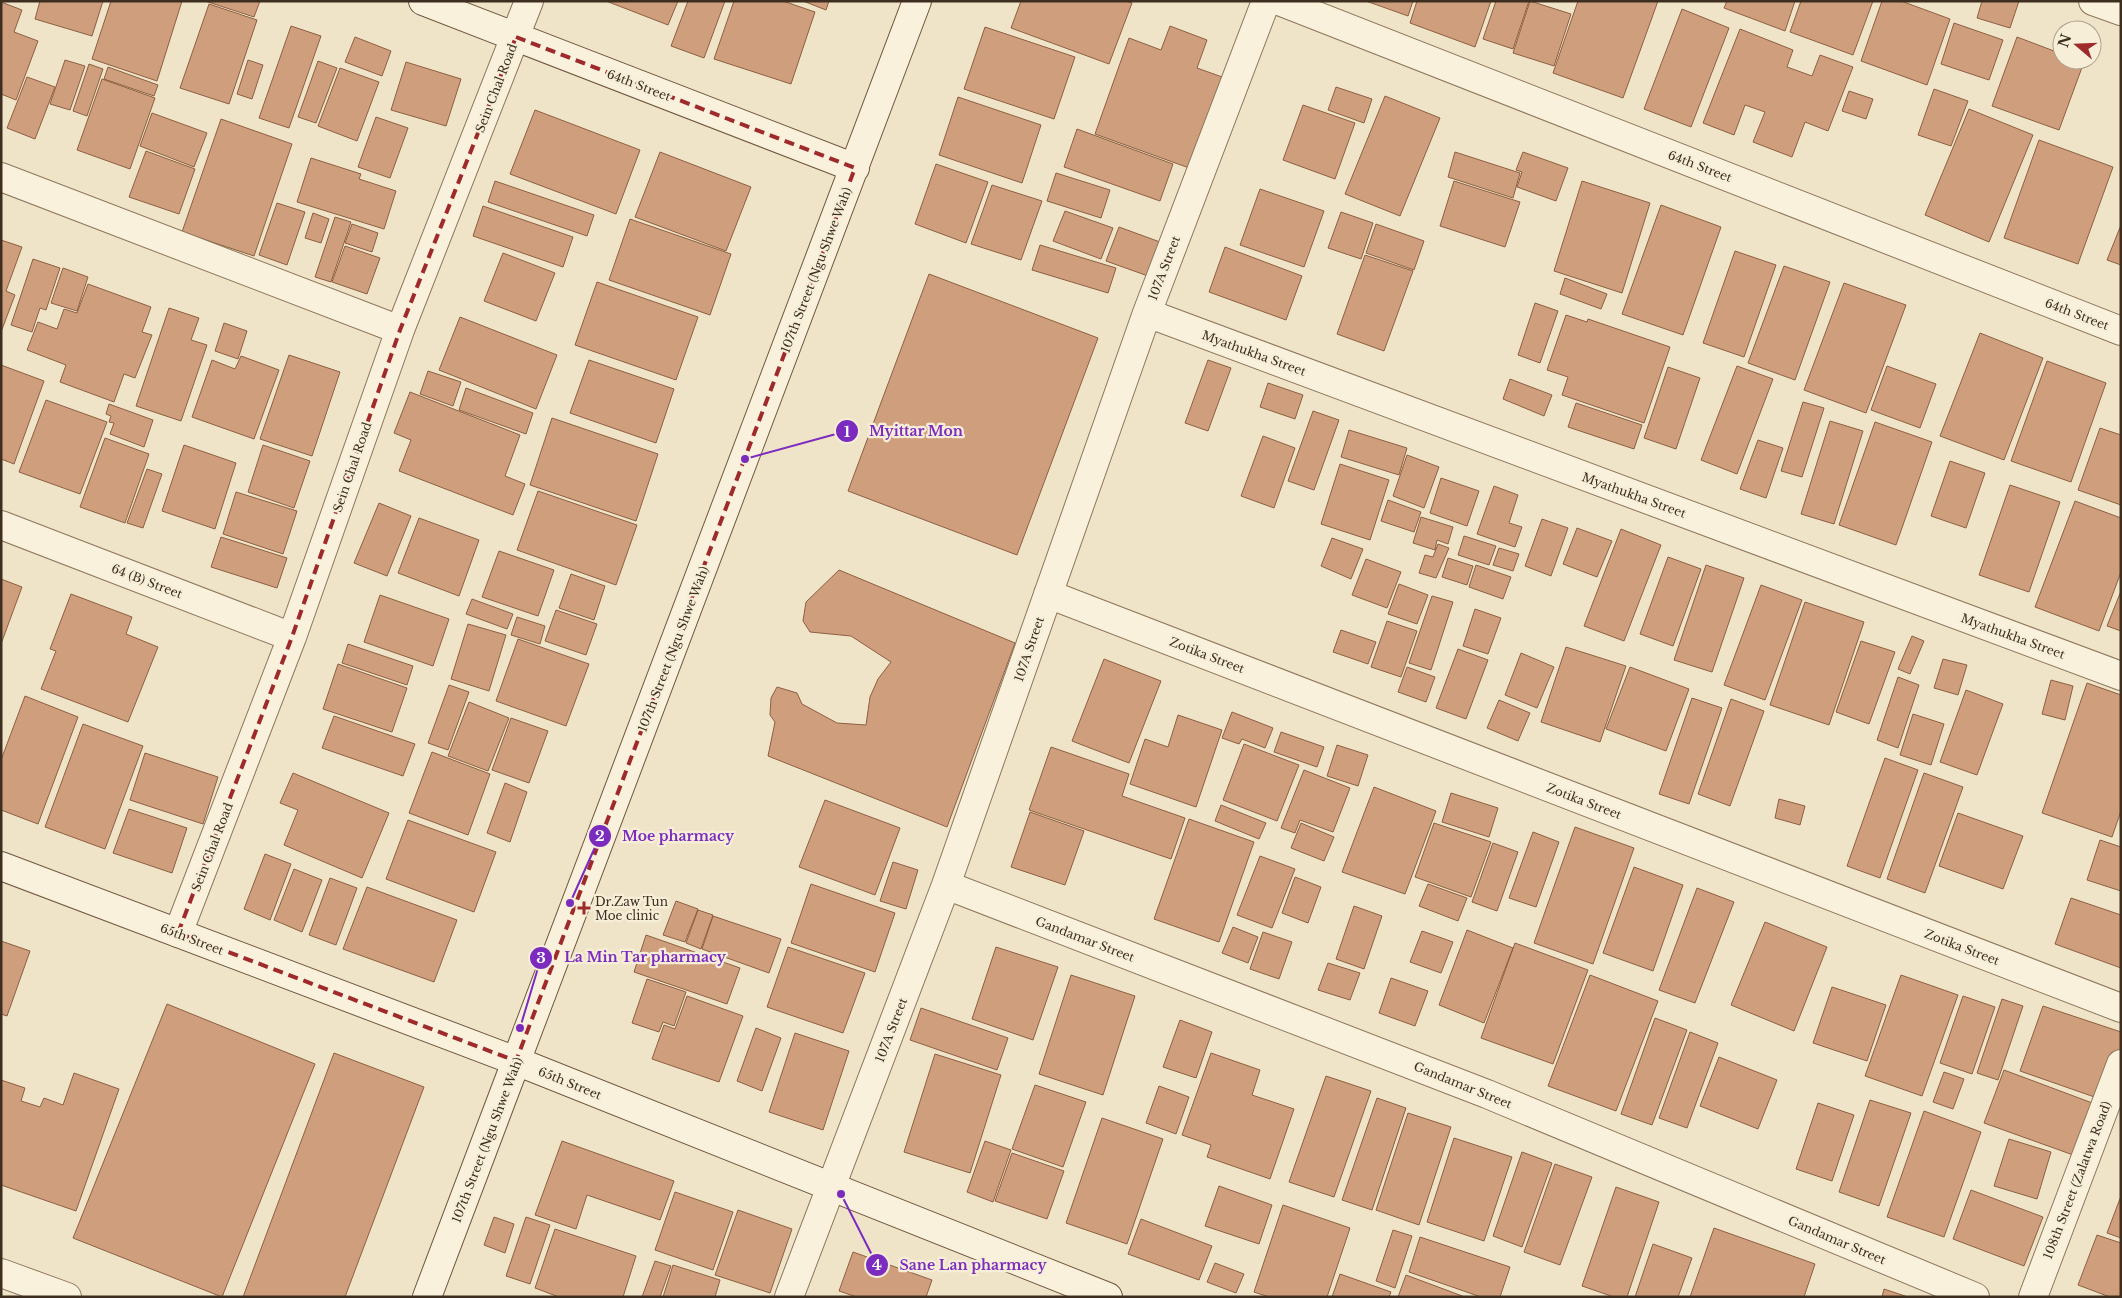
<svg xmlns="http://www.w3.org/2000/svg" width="2122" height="1298" font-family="'Libre Baskerville',serif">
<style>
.building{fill:#cf9f7d;stroke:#8d5f41}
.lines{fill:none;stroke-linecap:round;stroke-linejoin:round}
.street-casing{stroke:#8d765c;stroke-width:30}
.secondary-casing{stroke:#6f573f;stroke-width:30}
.street{stroke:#faf1dc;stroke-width:28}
.secondary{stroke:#faf1dc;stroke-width:28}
.marked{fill:none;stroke:#9e2a2b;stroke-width:4;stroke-dasharray:10 6;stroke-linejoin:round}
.poi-dot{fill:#9e2a2b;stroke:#f7eed8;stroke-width:2}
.labels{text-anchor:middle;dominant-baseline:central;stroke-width:4.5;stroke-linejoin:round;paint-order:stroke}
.street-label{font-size:12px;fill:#3d2e20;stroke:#f7eed8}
.poi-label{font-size:12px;fill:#3d2e20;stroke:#f7eed8;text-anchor:start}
.leader{fill:none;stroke:#7b2cbf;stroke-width:2}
.callout-dot{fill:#7b2cbf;stroke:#f7eed8;stroke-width:2}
.mark-label{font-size:15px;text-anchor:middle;font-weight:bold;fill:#fff}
.callout-label{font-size:14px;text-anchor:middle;font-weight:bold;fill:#7b2cbf;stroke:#f7eed8;stroke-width:4.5;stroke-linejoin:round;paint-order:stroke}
</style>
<rect width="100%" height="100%" fill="#f0e4c8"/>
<path class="building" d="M40 1H103L92 36 35 19Z
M111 1H182L157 81 92 59Z
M205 1H260L254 17Z
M606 1H678L668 25Z
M688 1H725L704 58 671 46Z
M734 1H783L815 12 791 84 714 59Z
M803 1H829L826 10Z
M1021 1H1126L1132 3 1109 64 1011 28Z
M1366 1H1413L1408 16Z
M1417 1H1491L1475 47 1410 23Z
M1496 1H1529L1513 49 1483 39Z
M1530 1 1571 14 1554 66 1513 53Z
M1578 1H1658L1623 98 1553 73Z
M1727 1H1795L1785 31 1724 8Z
M1801 1H1873L1853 55 1790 32Z
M1882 1H1901L1950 19 1927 85 1861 61Z
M1982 1H2019L2010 28 1977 18Z
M1 2 22 10 14 32 38 41 16 100 1 94Z
M209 4 257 20 229 104 180 88Z
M1682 9 1729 28 1691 127 1644 109Z
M1954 23 2003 40 1989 80 1941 64Z
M291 26 321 36 289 128 259 118Z
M1170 26 1207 40 1197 68 1225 78 1192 169 1095 134 1129 38 1161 50Z
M985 27 1075 57 1054 119 964 89Z
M1740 29 1793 50 1787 67 1812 76 1820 55 1853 67 1828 131 1805 122 1792 157 1753 142 1765 112 1745 105 1734 135 1703 123Z
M355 37 391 51 382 76 345 62Z
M2017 37 2062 54V60L2084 62 2059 130 1992 106Z
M65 60 85 66 70 110 50 104Z
M248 60 263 65 252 99 237 94Z
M318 61 337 68 316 123 298 117Z
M406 62 461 79 446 126 391 110Z
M89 64 103 69 87 116 73 111Z
M108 67 158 85 154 96 104 79Z
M340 68 379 82 357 141 318 126Z
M27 77 55 87 35 139 7 128Z
M102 79 155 98 130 169 77 150Z
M1336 87 1372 99 1364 123 1328 110Z
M1934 89 1968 101 1951 146 1918 135Z
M1849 91 1873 99 1866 119 1842 111Z
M1385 96 1440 118 1400 216 1345 194Z
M958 97 1041 125 1022 183 939 155Z
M1303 105 1355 123 1335 179 1283 160Z
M1969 109 2033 135 1989 242 1925 215Z
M535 110 640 150 616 214 510 174Z
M152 113 207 133 194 167 140 146Z
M376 117 408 128 390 178 358 167Z
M221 119 292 144 254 256 182 232Z
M1077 129 1173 164 1160 201 1064 167Z
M2039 140 2113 167 2078 264 2004 238Z
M146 151 195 169 179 214 129 197Z
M660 152 751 187 726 251 635 217Z
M1455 152 1520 173 1513 198 1448 177Z
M1523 152 1568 168 1556 201 1517 187 1522 172 1516 170Z
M311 158 361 174 359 179 396 191 384 229 297 202Z
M936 164 988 182 966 243 915 224Z
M1056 173 1110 190 1101 218 1047 201Z
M495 181 594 215 587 236 488 202Z
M1454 181 1520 202 1505 247 1440 226Z
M1582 181 1650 203 1622 293 1554 271Z
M992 185 1042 201 1021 260 971 244Z
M1260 189 1324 211 1304 267 1240 245Z
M277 203 305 212 287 265 259 255Z
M1661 205 1721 227 1683 335 1622 314Z
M483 206 573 237 563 267 473 236Z
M1065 211 1113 228 1101 259 1053 241Z
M1341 212 1373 223 1361 259 1328 248Z
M313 213 329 219 321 243 305 238Z
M335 217 351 222 331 282 315 277Z
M630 219 731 254 710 315 609 280Z
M352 224 378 233 372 252 345 243Z
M1376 224 1424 241 1414 270 1366 253Z
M2121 225V265L2107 260Z
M1119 227 1160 242 1148 276 1106 261Z
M1 240 22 247 6 291 15 295 1 332Z
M1040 245 1116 268 1108 293 1032 270Z
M345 246 380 258 367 294 332 282Z
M1225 247 1302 276 1286 320 1209 292Z
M1735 251 1776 265 1744 357 1703 343Z
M503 253 555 273 536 321 484 301Z
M1365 255 1413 271 1384 351 1337 334Z
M33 259 60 268 46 310 40 308 32 332 11 325Z
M1784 266 1830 282 1795 380 1748 363Z
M63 268 88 277 77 311 51 303Z
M929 274 1098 338 1017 555 848 491Z
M1565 278 1607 294 1601 309 1560 294Z
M597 282 698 317 676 380 575 345Z
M1844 283 1906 305 1866 413 1804 390Z
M88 284 151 307 142 332 152 335 135 378 124 374 114 402 60 382 66 365 27 350 38 322 57 329 64 309 77 313Z
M1535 303 1558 311 1540 363 1518 355Z
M169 308 199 318 191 340 207 345 181 421 136 406Z
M1566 315 1587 322 1588 319 1670 347 1644 423 1562 395 1568 377 1547 370Z
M460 317 557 355 536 409 439 370Z
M224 323 247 331 238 359 215 351Z
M1980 333 2043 358 2004 460 1940 436Z
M289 355 340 372 312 456 260 439Z
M241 356 279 370 254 439 192 417 212 360 235 369Z
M589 360 674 389 656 443 570 413Z
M1208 360 1231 368 1208 431 1185 423Z
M2047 361 2106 383 2071 482 2011 461Z
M1 365 44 381 14 464 1 459Z
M1737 366 1773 379 1737 474 1701 460Z
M1887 366 1936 384 1920 428 1871 410Z
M1668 367 1700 378 1676 449 1644 438Z
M428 371 461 382 453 406 420 394Z
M1510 379 1552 395 1544 416 1503 399Z
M1268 383 1303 395 1295 419 1260 407Z
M466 388 533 413 526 434 459 410Z
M410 392 520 435 505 476 525 484 513 515 399 471 411 440 394 433Z
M46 400 107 422 80 494 19 472Z
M1803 402 1824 408 1802 477 1781 471Z
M1576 403 1642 425 1634 449 1568 427Z
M109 404 153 420 144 447 110 434 114 423 109 422 111 416 106 414Z
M1313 411 1339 420 1314 490 1288 481Z
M552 418 658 454 636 521 530 485Z
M1830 421 1863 431 1834 524 1801 514Z
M1875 422 1932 442 1896 545 1839 525Z
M2100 428 2121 435V505L2078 490Z
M1349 430 1407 448 1399 475 1341 457Z
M1263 436 1295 448 1274 508 1241 496Z
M105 438 149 454 125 523 80 507Z
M1758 440 1783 448 1766 498 1740 489Z
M184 445 236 463 215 529 162 511Z
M263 445 310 461 294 508 248 492Z
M1407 455 1439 467 1424 508 1393 496Z
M1950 461 1985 473 1966 528 1931 516Z
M1340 464 1389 480 1370 540 1321 524Z
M147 469 162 474 143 528 127 523Z
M1441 478 1479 491 1467 526 1430 513Z
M2010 485 2060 502 2029 592 1979 575Z
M1494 486 1518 495 1509 523 1522 527 1515 547 1477 534Z
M538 491 637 525 616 585 517 550Z
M236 492 297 511 283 554 223 534Z
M1388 500 1421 512 1414 532 1381 521Z
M2075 501 2121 518V572L2099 631 2035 607Z
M379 503 411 516 387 576 354 563Z
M1421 517 1453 527 1448 544 1437 540 1435 550 1413 543Z
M419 518 479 540 459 596 398 573Z
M1542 519 1568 528 1551 576 1525 566Z
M1577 528 1612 541 1597 577 1563 564Z
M1621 529 1661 545 1624 641 1584 626Z
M1464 536 1496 546 1489 565 1458 555Z
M221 537 287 558 277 588 211 567Z
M1332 538 1363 549 1351 579 1321 566Z
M1438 544 1449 548 1436 578 1419 573 1425 555 1433 557Z
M1499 548 1519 554 1513 571 1493 565Z
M499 551 554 570 538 616 482 597Z
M1668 557 1701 569 1673 646 1640 634Z
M1448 558 1473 566 1467 585 1442 577Z
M1366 559 1401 572 1387 608 1352 595Z
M1476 565 1511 577 1503 599 1469 587Z
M1706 565 1744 578 1712 672 1674 660Z
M839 570 1015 643 947 827 768 756 775 722 770 715 771 698 777 687 797 693 802 704 837 723 866 725 870 697 878 679 891 662 851 636 810 632 803 621 806 602Z
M571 574 605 586 594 620 559 608Z
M1 579 22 587 1 644Z
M1399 584 1428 595 1417 624 1388 614Z
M1761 585 1802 600 1765 700 1724 685Z
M2121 591V631L2107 626Z
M71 594 132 617 126 634 158 647 128 722 41 689 56 651 50 649Z
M380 595 449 619 433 666 364 642Z
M1432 596 1453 602 1431 670 1409 663Z
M472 599 513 614 507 629 466 614Z
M1805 602 1864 622 1829 725 1770 705Z
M1475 609 1501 618 1488 654 1463 646Z
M556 610 597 624 586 655 545 641Z
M517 617 545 626 540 644 511 635Z
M1387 621 1417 631 1401 677 1371 667Z
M468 624 506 635 489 691 451 679Z
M1341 630 1376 642 1368 664 1333 652Z
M1912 636 1924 641 1910 674 1898 669Z
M518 639 589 664 566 726 496 701Z
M1861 641 1895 652 1869 724 1836 712Z
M348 644 413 666 407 685 342 663Z
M1566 647 1626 666 1600 742 1541 722Z
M1458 649 1488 660 1466 719 1436 708Z
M1521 653 1554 667 1537 708 1505 695Z
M1104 659 1161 681 1129 763 1072 741Z
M1943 659 1967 665 1958 695 1934 688Z
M338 664 407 688 392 732 323 709Z
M1407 667 1435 677 1426 702 1398 692Z
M1630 667 1689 689 1666 751 1606 729Z
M1898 677 1919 685 1898 748 1877 740Z
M2051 680 2073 686 2065 720 2042 714Z
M2087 683 2121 695V811L2112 837 2042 813Z
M449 685 469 692 448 750 428 743Z
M1966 690 2003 704 1977 775 1940 762Z
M25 696 78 717 38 824 1 810V760Z
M1692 698 1722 708 1689 804 1659 794Z
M1731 699 1764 711 1730 806 1698 794Z
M1499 700 1530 713 1518 741 1487 728Z
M469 702 509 718 488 771 448 756Z
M1232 712 1273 728 1265 748 1242 739 1239 744 1222 738Z
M1913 714 1944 724 1931 765 1900 755Z
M1178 715 1222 730 1196 807 1130 784 1145 739 1168 747Z
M334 716 415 744 403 776 322 748Z
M511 718 548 731 529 783 492 770Z
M83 724 143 746 105 849 45 827Z
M1281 732 1324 747 1317 767 1274 752Z
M1244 744 1299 765 1277 821 1223 800Z
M1337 745 1368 755 1358 786 1327 776Z
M1051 747 1129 774 1122 796 1185 818 1171 859 1029 810Z
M432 752 490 774 468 835 409 813Z
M145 753 218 777 203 824 130 800Z
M1885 758 1918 770 1880 878 1847 866Z
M1304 770 1350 788 1333 832 1300 820 1295 833 1281 828Z
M293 773 389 813 362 878 284 845 298 810 280 803Z
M1924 773 1963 787 1925 893 1887 879Z
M505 783 527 792 510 842 487 833Z
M1374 787 1436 811 1405 894 1342 872Z
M1451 793 1498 808 1489 837 1442 822Z
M1779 799 1805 806 1800 825 1775 818Z
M825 800 900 828 875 895 799 867Z
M1221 805 1266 823 1259 839 1215 821Z
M129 809 187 828 172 873 113 853Z
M1030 812 1084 831 1065 885 1011 867Z
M1958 813 2023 836 2003 889 1939 866Z
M1189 819 1254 842 1219 942 1154 919Z
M408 820 496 852 474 912 386 879Z
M1301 823 1334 837 1324 861 1291 848Z
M1434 823 1491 842 1471 897 1415 877Z
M1575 827 1634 848 1593 964 1534 943Z
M1533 832 1559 842 1536 907 1509 898Z
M2100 840 2121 847V891L2087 880Z
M1493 843 1518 852 1497 911 1472 902Z
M265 854 291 864 270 920 244 909Z
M1260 856 1295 869 1272 928 1237 915Z
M893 862 918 870 906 909 880 901Z
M1634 867 1683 885 1653 971 1603 953Z
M294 869 322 880 302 932 274 920Z
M1295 877 1321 887 1308 923 1282 913Z
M330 878 357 888 336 945 309 935Z
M811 884 895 913 875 972 791 943Z
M1428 884 1467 898 1458 921 1419 906Z
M367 887 457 920 434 982 343 949Z
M1697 888 1734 902 1695 1003 1659 990Z
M2071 898 2121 915V968L2055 944Z
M676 901 698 909 685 942 663 935Z
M1354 906 1382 916 1364 969 1336 959Z
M698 910 713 915 701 949 686 943Z
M713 916 781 939 769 973 702 949Z
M1765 922 1827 947 1794 1031 1731 1005Z
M1233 927 1258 937 1248 963 1222 953Z
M1467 930 1513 948 1484 1023 1439 1005Z
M1422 931 1453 942 1441 973 1410 962Z
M1263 932 1292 942 1279 979 1250 969Z
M646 935 740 968 727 1004 634 972Z
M1 941 30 951 7 1016 1 1014Z
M1515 943 1588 970 1553 1064 1481 1038Z
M788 947 865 973 843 1033 767 1007Z
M996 947 1058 967 1033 1040 972 1019Z
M1328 963 1360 973 1350 1000 1318 990Z
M1071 975 1135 996 1103 1095 1039 1074Z
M1590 975 1658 1001 1616 1111 1548 1086Z
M1901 975 1958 995 1922 1096 1865 1076Z
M1391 978 1428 991 1415 1026 1379 1013Z
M647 979 686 992 674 1026 663 1022 659 1032 632 1023Z
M1832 987 1886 1005 1867 1061 1813 1043Z
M687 996 743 1016 719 1082 652 1059 664 1025 675 1029Z
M1963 996 1995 1007 1972 1074 1940 1063Z
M2002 999 2023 1006 1998 1080 1977 1073Z
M167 1004 315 1064 222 1297 73 1238Z
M2043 1006 2121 1032V1050L2103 1100 2020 1071Z
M921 1008 1008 1038 997 1070 910 1040Z
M1655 1018 1687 1030 1652 1125 1621 1114Z
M1180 1020 1212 1032 1196 1078 1163 1067Z
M756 1028 781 1038 762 1091 737 1081Z
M1690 1032 1718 1043 1687 1128 1659 1118Z
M795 1033 849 1051 823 1130 769 1112Z
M334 1053 424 1087 345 1297H243Z
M1211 1053 1260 1070 1252 1095 1294 1109 1270 1179 1207 1157 1211 1145 1182 1135Z
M935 1054 1001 1075 970 1173 904 1152Z
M1719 1057 1777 1080 1758 1129 1700 1106Z
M2004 1070 2095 1104 2076 1156 1984 1123Z
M1944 1072 1964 1079 1953 1109 1933 1102Z
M74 1073 119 1089 76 1211 1 1185V1080L25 1088 21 1101 40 1107 44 1098 63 1105Z
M1326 1076 1371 1091 1334 1197 1289 1182Z
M1035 1085 1086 1102 1063 1167 1012 1149Z
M1159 1086 1189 1097 1176 1134 1146 1123Z
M1377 1098 1406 1108 1372 1210 1342 1200Z
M1870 1100 1911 1113 1879 1206 1839 1192Z
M1818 1103 1854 1115 1832 1181 1796 1169Z
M1924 1111 1981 1132 1944 1237 1887 1217Z
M1408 1113 1451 1127 1419 1225 1376 1210Z
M1102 1118 1163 1139 1127 1244 1066 1223Z
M1454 1138 1512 1157 1484 1241 1427 1222Z
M2009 1139 2051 1152 2037 1199 1994 1186Z
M562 1141 674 1181 660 1220 587 1195 576 1229 535 1215Z
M985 1141 1011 1150 993 1202 967 1192Z
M1522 1152 1552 1163 1522 1247 1493 1236Z
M1012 1153 1064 1171 1047 1219 995 1201Z
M1555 1164 1592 1177 1560 1265 1524 1252Z
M1219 1186 1272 1205 1259 1244 1205 1226Z
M1616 1187 1659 1202 1627 1297H1614L1582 1286Z
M1971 1190 2043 1217 2024 1266 1953 1239Z
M675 1192 733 1212 713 1270 655 1250Z
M2121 1196V1238L2107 1233Z
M1283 1205 1350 1228 1327 1297H1269L1254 1292Z
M738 1210 792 1229 770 1293 715 1275Z
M494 1217 514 1224 505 1253 484 1245Z
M526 1217 550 1225 530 1284 506 1276Z
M1141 1219 1212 1246 1199 1280 1128 1254Z
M1714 1228 1815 1264 1804 1297H1690Z
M555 1229 636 1256 623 1297H559L535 1288Z
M1393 1230 1412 1236 1395 1288 1376 1281Z
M2097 1235 2121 1243V1297H2110L2078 1285Z
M1420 1237 1510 1267 1500 1297H1481L1409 1272Z
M1653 1244 1692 1258 1678 1297H1635Z
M853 1252 932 1280 926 1297H857L839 1291Z
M655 1261 671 1266 660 1297H642Z
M1215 1263 1244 1274 1236 1293 1207 1282Z
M673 1265 720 1280 715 1297H663Z
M1340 1274 1391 1292 1389 1297H1332Z
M1406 1275 1465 1297H1398Z
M1884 1289 1908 1297H1882Z"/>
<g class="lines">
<g class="street-casing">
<path id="street" d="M1279 1 2121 331
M2093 1 2121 11
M1 177 400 330
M1147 313 2121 676
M1 525 292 637
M1048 594 2121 1008
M946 885 1487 1094 1975 1297
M178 933 292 637 400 330 529 1
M1 1273 67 1297
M789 1297 946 885 1147 313 1266 1
M2033 1297 2121 1064"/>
</g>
<g class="secondary-casing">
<path id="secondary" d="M423 1 855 168
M1 866 516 1061 1108 1297
M427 1297 917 1"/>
</g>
<use href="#street" class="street"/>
<use href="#secondary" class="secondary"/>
</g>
<path class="marked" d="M516 37 855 168 516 1061 178 933 292 637 400 330Z"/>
<path class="poi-dot" d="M581.5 900.5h5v5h5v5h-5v5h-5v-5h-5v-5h5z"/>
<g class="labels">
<g class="street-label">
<text transform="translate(639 85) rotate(21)">64th Street</text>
<text transform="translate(496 88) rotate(-69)">Sein Chal Road</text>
<text transform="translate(1700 166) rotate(21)">64th Street</text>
<text transform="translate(1164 268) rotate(-69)">107A Street</text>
<text transform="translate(816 270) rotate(-69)">107th Street (Ngu Shwe Wah)</text>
<text transform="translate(2077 314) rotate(21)">64th Street</text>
<text transform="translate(1254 353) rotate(20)">Myathukha Street</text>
<text transform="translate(352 467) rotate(-71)">Sein Chal Road</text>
<text transform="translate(1634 495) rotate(20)">Myathukha Street</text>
<text transform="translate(147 581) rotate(21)">64 (B) Street</text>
<text transform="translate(2013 636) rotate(20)">Myathukha Street</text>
<text transform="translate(673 649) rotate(-69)">107th Street (Ngu Shwe Wah)</text>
<text transform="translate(1029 649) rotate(-71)">107A Street</text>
<text transform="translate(1207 655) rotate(21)">Zotika Street</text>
<text transform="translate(1584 801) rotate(21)">Zotika Street</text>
<text transform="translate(212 847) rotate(-69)">Sein Chal Road</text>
<text transform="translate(192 939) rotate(21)">65th Street</text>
<text transform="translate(1085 939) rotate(21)">Gandamar Street</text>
<text transform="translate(1962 947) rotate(21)">Zotika Street</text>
<text transform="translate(891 1030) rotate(-69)">107A Street</text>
<text transform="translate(570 1083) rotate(22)">65th Street</text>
<text transform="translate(1463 1085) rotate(22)">Gandamar Street</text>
<text transform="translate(487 1140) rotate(-69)">107th Street (Ngu Shwe Wah)</text>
<text transform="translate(2077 1180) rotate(-69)">108th Street (Zalatwa Road)</text>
<text transform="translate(1837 1240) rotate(23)">Gandamar Street</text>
</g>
<g class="poi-label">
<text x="595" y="901">Dr.Zaw Tun<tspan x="595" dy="14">Moe clinic</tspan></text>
</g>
</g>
<path class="leader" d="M745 459L847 431M570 903L600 836M520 1028L541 958M841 1194L877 1265"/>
<g class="callout-dot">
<circle cx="745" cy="459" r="5"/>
<circle cx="570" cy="903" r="5"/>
<circle cx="520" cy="1028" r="5"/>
<circle cx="841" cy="1194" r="5"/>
<circle cx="847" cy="431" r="12"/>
<circle cx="600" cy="836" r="12"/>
<circle cx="541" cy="958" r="12"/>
<circle cx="877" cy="1265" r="12"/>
</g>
<g class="mark-label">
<text x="847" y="437">1</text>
<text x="600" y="841">2</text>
<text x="541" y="963">3</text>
<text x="877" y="1270">4</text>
</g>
<g class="callout-label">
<text x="916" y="436">Myittar Mon</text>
<text x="678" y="841">Moe pharmacy</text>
<text x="645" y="962">La Min Tar pharmacy</text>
<text x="973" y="1270">Sane Lan pharmacy</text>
</g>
<rect width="2122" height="1298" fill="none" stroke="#3d2e20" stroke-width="5"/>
<g transform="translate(2077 45) rotate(289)"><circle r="24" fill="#f7eed8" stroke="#ada18e"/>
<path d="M0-4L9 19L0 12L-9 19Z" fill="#9e2a2b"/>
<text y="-8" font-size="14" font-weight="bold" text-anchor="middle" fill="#3d2e20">N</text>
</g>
</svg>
